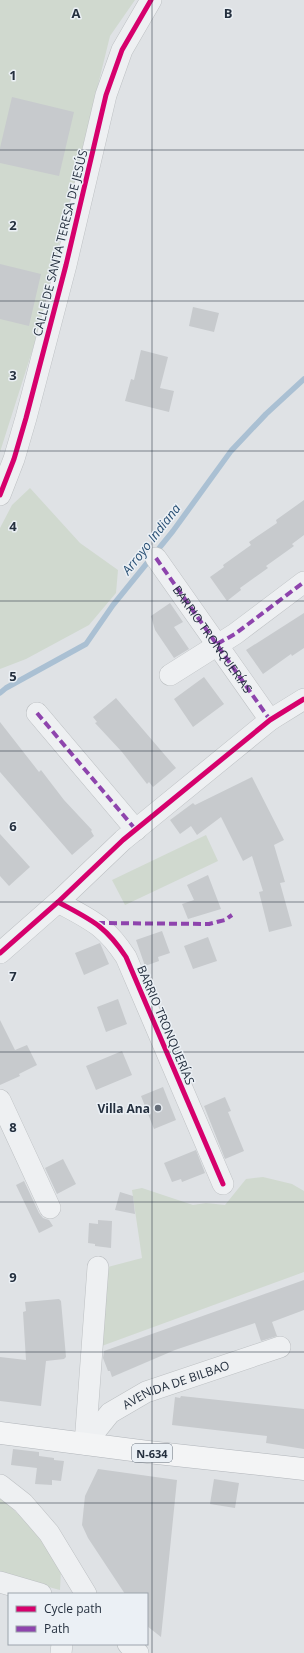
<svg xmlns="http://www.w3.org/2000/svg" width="304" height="1653" font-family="'Open Sans',sans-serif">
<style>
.green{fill:#d0d9cf}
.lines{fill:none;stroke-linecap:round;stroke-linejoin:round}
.stream{stroke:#aac0d3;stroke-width:5.5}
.building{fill:#c7cacd}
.minor-casing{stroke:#bdc0c3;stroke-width:22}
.highway-casing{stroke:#b1b5ba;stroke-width:23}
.minor{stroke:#eef0f2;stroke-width:21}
.highway{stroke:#f3f4f5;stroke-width:22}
.quiet{stroke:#8e44ad;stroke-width:4;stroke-dasharray:8 4;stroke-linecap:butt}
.cycleway-casing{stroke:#ebf0f5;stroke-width:8}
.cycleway{stroke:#d6006c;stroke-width:5}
.grid{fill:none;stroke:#25303f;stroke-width:1;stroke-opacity:0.55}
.poi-dot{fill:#666e79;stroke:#ebf0f5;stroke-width:1.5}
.labels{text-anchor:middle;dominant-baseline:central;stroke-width:3;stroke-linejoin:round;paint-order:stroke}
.shield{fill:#ebf0f5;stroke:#606a76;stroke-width:1}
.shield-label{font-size:11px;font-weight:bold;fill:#25303f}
.street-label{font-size:12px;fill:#25303f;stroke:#ebf0f5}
.poi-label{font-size:12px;font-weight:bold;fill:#25303f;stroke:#ebf0f5;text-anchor:end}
.water-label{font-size:13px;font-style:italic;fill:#2c5276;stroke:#ebf0f5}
.grid-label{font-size:13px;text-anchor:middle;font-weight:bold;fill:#25303f;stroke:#ebf0f5;stroke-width:3;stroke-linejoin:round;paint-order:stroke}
</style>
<rect width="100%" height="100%" fill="#dfe2e5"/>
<path class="green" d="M0 0H135L110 36 35 342 0 452Z
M30 488 80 543 118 570 116 593 89 625 26 659 0 669V528L12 505Z
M206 835 218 861 125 905 112 880Z
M263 1177 292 1184 304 1191V1272L99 1347 104 1268 142 1258 132 1190 142 1188 193 1205 206 1203 225 1205 246 1179Z
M0 1497 33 1528 61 1569 60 1590 0 1574Z"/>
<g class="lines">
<path class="stream" d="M0 693 6 688 86 644 113 605 173 531 231 451 266 414 304 379"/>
</g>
<path class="building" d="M12 97 74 112 59 176 0 163V148Z
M0 264 41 274 29 326 0 319Z
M193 307 219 313 214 332 189 326Z
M141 350 168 357 160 388 174 391 169 412 125 401 131 379 134 380Z
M304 500V535L292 544 294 546 266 566 268 568 240 588 241 590 227 601 210 577 224 567 223 565 251 545 249 542 277 523 276 520Z
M170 603 183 622 174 627 189 649 174 658 155 630 151 616Z
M304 613V648L292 656 291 654 263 674 246 650Z
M204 677 224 704 193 727 174 699Z
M116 698 176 768 153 787 149 782 147 784 122 752 95 723 97 722 93 717Z
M0 722 39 772 41 770 64 800 92 830 91 831 94 836 72 855 0 772Z
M252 777 284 840 274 845 285 882 280 883 292 926 269 932 259 892 263 891 252 856 243 861 221 817 197 835 191 826 180 834 170 820 193 803 195 805Z
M0 834 30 867 9 886 0 876Z
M208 875 221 909 188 919 182 904 194 900 187 885Z
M162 931 170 953 158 957 159 961 145 966 136 940Z
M208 937 217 961 193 969 184 946Z
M100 943 109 964 84 975 75 953Z
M118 999 127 1024 106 1032 97 1007Z
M0 1020 15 1050 27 1045 37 1065 19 1074 20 1076 0 1085Z
M122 1051 132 1075 96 1090 86 1066Z
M163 1087 176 1120 154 1129 141 1096Z
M225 1097 231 1111 228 1112 244 1151 225 1159 204 1106Z
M196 1150 205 1173 182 1182 181 1179 172 1182 164 1163Z
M63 1159 76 1184 57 1194 45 1168Z
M24 1181 39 1213 43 1218 49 1220 53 1226 39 1233 16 1185Z
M120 1192 133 1196 135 1214 115 1210Z
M98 1220 112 1221 111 1248 95 1246V1244L88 1243 89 1223 98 1224Z
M304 1280V1310L272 1322 277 1336 261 1341 255 1323 175 1350 112 1377 110 1371H108L103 1358 104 1351Z
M59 1299 61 1301 66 1357 64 1359 46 1361 41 1406 0 1401V1357L26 1360 23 1312 26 1311 25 1302Z
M181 1396 304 1409V1449L266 1443 267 1436 172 1425 175 1397 180 1398Z
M13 1449 39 1452V1456L54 1458V1460L64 1461 61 1481 52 1480V1485L35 1484 38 1459 37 1468 11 1465Z
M98 1469 177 1480 161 1637 147 1626V1594H125L88 1538 82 1525 85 1496Z
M214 1479 239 1483 235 1508 210 1504Z"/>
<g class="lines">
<g class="minor-casing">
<g id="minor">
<path d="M0 495 14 459 26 418 66 265 106 95 122 50 151 0"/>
<path id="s1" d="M156 558 270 720"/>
<path d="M170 675 235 634 304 582"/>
<path d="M37 713 136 830"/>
<path d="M58 902C91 920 105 925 126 957L223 1184"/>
<path d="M0 953 58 902 123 840 270 720 304 699"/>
<path d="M0 1100 50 1208"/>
<path id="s2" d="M85 1444 110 1413 146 1392 280 1347"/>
<path d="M85 1444 98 1267"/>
<path d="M0 1485 23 1503 49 1533 86 1594"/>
<path d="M0 1582 41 1594"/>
<path d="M128 1644 138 1653"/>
<path d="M61 1653 62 1644"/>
</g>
</g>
<g class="highway-casing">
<path id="highway" d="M0 1433 148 1452 304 1469"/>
</g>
<use href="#minor" class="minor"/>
<use href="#highway" class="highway"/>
<path class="quiet" d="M156 558 270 720
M217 644 235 634 304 582
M37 713 136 830
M97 923 209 924 225 920 232 915"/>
<g class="cycleway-casing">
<path id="cycleway" d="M0 495 14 459 26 418 66 265 106 95 122 50 151 0
M58 902C91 920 105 925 126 957L223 1184
M0 953 58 902 123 840 270 720 304 699"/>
</g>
<use href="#cycleway" class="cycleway"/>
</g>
<path class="grid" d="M152 0V1653M0 150H304M0 301H304M0 451H304M0 601H304M0 751H304M0 902H304M0 1052H304M0 1202H304M0 1352H304M0 1503H304"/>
<circle class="poi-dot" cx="158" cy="1108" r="4"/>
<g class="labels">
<rect class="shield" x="132" y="1444" width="40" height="18" rx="3"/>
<g class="shield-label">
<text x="152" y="1453">N-634</text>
</g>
<g class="street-label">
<text transform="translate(60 243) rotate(-76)">CALLE DE SANTA TERESA DE JESÚS</text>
<text stroke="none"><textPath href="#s1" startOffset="99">BARRIO TRONQUERÍAS</textPath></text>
<text transform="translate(166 1025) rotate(67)">BARRIO TRONQUERÍAS</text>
<text stroke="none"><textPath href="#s2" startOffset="112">AVENIDA DE BILBAO</textPath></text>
</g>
<g class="poi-label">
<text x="150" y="1108">Villa Ana</text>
</g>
<g class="water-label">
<text transform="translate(151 539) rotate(-52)">Arroyo Indiana</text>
</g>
</g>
<g class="grid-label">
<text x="76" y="18">A</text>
<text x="228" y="18">B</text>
<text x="13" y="80">1</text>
<text x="13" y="230">2</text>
<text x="13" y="380">3</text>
<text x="13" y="531">4</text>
<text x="13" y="681">5</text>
<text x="13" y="831">6</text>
<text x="13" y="981">7</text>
<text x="13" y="1132">8</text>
<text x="13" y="1282">9</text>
</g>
<rect x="8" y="1593" width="140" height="52" fill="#ebf0f5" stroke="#9ca3ac"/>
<rect x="16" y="1606" width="20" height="6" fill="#d6006c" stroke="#9ca3ac"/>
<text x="44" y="1613" font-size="12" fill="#25303f">Cycle path</text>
<rect x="16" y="1626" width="20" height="6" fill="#8e44ad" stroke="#9ca3ac"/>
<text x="44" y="1633" font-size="12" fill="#25303f">Path</text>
</svg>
